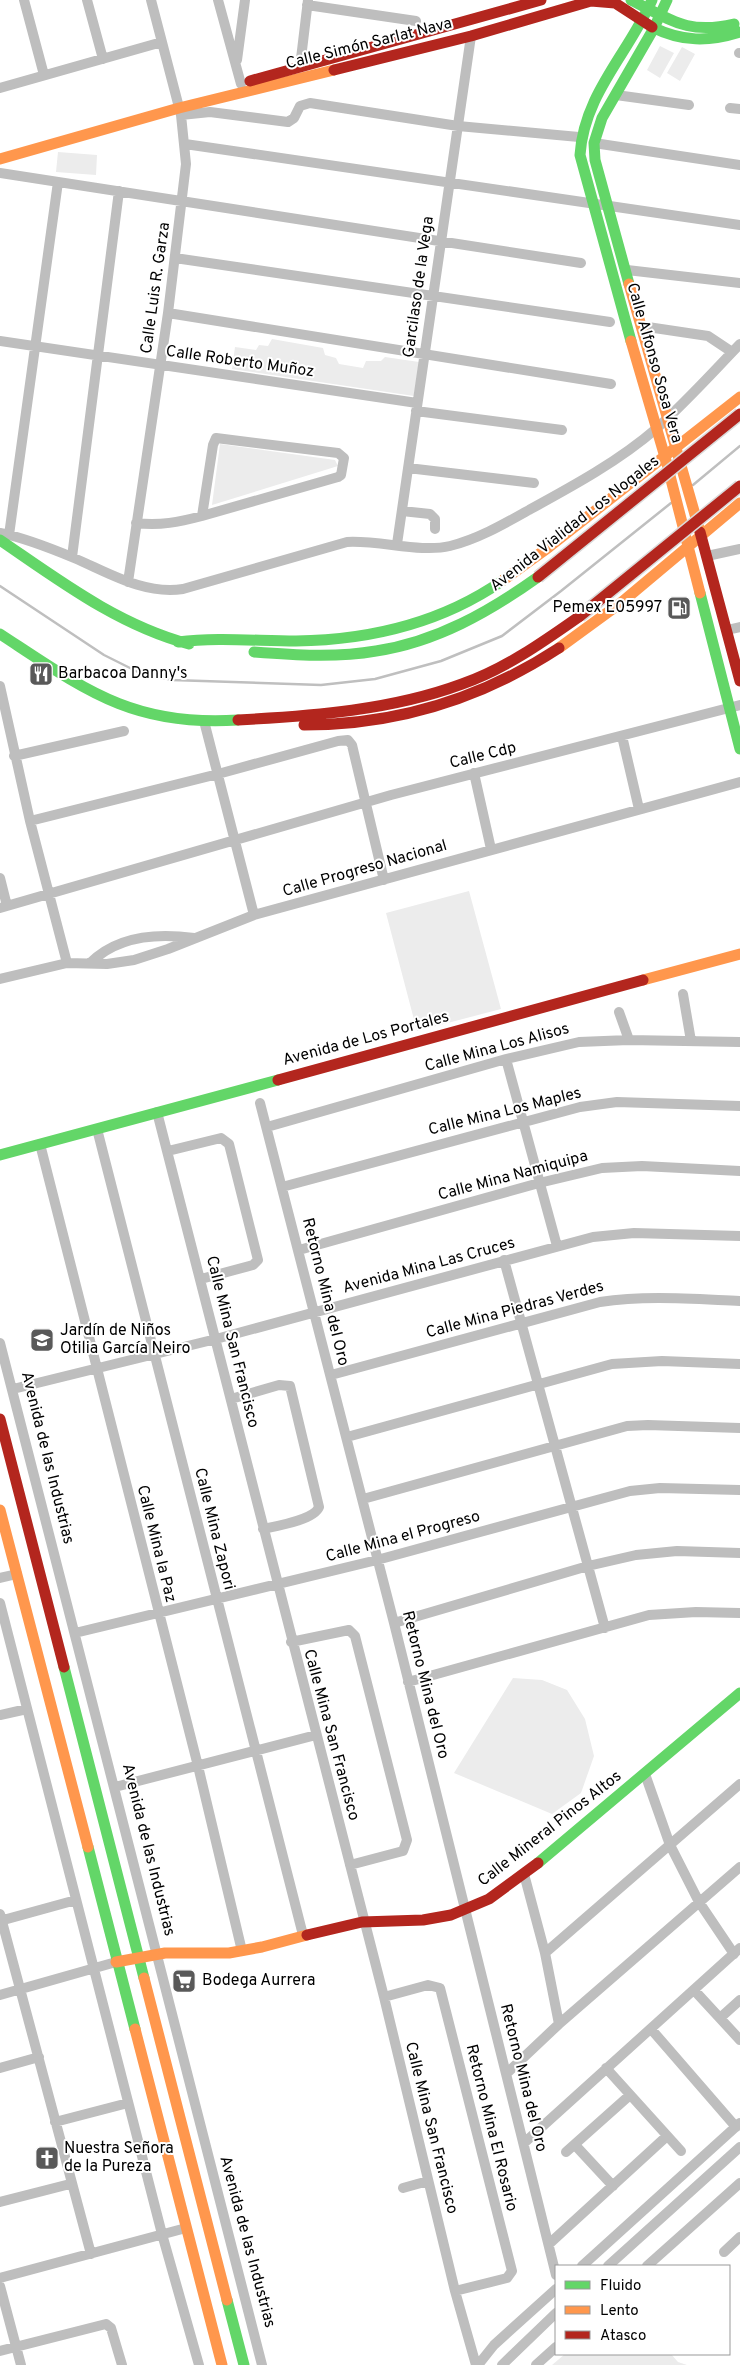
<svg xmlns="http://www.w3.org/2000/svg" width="740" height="2365" font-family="Overpass,sans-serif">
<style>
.green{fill:#ececec}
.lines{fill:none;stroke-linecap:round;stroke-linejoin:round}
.stream{stroke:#bfbfbf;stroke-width:2.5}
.canal{stroke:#bfbfbf;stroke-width:10}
.street{stroke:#bebebe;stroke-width:10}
.fast{stroke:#63d668;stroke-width:11}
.slow{stroke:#ff974d;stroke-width:11}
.jam{stroke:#b3261e;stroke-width:11}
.jam-bridge-casing{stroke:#dbdbdb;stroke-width:14;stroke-linecap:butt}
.jam-bridge{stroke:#b3261e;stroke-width:11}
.labels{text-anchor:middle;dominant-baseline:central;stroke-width:4;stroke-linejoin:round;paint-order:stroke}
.street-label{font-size:16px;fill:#000;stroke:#fff}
.poi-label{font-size:16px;fill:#000;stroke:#fff;text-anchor:start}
</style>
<rect width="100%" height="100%" fill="#fff"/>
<path class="green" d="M660 46 674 53 660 78 647 70Z
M682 47 695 54 680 81 667 73Z
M58 152 97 155 96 175 56 172Z
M272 339 323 348 325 355 336 358 339 364 363 368 366 361H381L385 357 419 362 414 396 232 369 235 347 256 350 259 345 268 346Z
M220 444 335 460 338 466 212 505Z
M469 891 501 1009 417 1031 386 913Z
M513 1678 542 1680 567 1690 585 1719 594 1756 581 1793 552 1814 454 1773Z
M565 2354H671L678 2362 687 2365H552Z"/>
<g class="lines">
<path class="stream" d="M693 485 740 446
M0 586 104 655 138 672 172 680 321 685 375 679 441 661 502 636 561 591 671 503"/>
<path class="canal" d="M608 2266 740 2147
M502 2365 556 2313"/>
<path class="street" d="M24 0 44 75
M87 0 103 59
M218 0 241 84
M307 5 416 21
M739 53H740
M237 60 245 0
M300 67 308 0
M0 88 162 42
M616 95 689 105
M730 108 740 109
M181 115 210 112 288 122 294 118 300 106 310 103 458 126 579 137
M594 143 740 165
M185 144 740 225
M0 173 581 263
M175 258 610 322
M627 270 740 283
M168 313 611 384
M641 326 708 336 732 352
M0 341 417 403
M416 411 562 430
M408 468 534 483
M402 511 430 514 435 519V529
M136 523C160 526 179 522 202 516L338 477 341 475 344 458 338 453 216 438 213 445 202 516
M0 533C25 538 50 548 74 558 109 573 144 595 183 589L347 542C380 540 420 553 450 546 478 539 504 524 529 510 573 486 619 461 657 428 686 402 713 372 740 344
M9 535 58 182
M397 544 471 36
M707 556 740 549
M72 557 119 191
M128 582 168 313 186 164 181 115 151 0
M727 630 740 627
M0 686 30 821 67 963
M204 721 254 915
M622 736 639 809
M14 756 124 731
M474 773 491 849
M30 821 218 774 338 741 348 740 352 745 384 880
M0 878 7 906
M0 908 391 795 740 705
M90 963C117 936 158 933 194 938
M0 979 67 963 107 964 134 960 168 949 254 915 740 782
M683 994 691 1041
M619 1012 629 1040
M506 1059 557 1246
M260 1103 394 1623 556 2275
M157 1112 384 1997 455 2291 476 2365
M267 1127 506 1059 579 1042 629 1040 740 1042
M97 1129 303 1935
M40 1144 198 1766 242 1951
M168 1151 221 1138 229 1144 258 1260 253 1265 201 1279
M282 1187 580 1107 617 1102 740 1106
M299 1250 539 1183 602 1168 642 1166 740 1171
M504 1260 605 1628
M0 1343 262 2365
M331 1375 600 1302C646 1295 693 1299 740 1301
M13 1389 216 1339 593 1237 634 1233 740 1236
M231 1399 279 1385 290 1386 319 1507C314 1520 277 1526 263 1529
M347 1437 612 1364 662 1361 740 1364
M363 1499 627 1426 648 1425 740 1428
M0 1578 17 1574
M0 1603 162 2234 199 2365
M394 1623 588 1566 636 1555 677 1551 740 1553
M75 1633 377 1560 630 1491 660 1488 740 1490
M291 1642 349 1630 355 1636 407 1840 403 1851 350 1865
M408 1682 649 1615 696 1612 740 1613
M0 1715 27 1709
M645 1774 670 1845 699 1902 734 1954
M115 1787 316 1735
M524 1874 545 1953 559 2024
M0 1914 91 2254
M0 1921 76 1900
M545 1953 740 1784
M694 1990 740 2040
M0 1995 116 1962
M384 1997 428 1985 440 1988 512 2271 507 2278 455 2291
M720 2018 740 2000
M651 2029 736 2127
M0 2068 39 2057
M606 2068 681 2151
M507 2073 559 2024 740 1867
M55 2122 128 2103
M524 2143 740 1948
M575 2145 613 2186
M566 2152 630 2095
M403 2188 428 2181
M0 2202 70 2184
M549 2244 667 2136
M724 2252 740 2237
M582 2266 740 2123
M647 2266 740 2183
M0 2278 186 2228
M0 2286 21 2365
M0 2351 106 2324 111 2328 122 2365
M478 2365 494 2345 556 2289
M536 2365 556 2347"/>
<path class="fast" d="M631 0C671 20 688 35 734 24
M652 27C682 42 709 42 740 32
M629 284 595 160 594 143 602 118 654 28 667 0
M631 341 580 155C584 94 628 54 652 0
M0 540C60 581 118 625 189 644
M700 593 740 749
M0 634C84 689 132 727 238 720
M178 642C217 637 257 641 296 641 370 640 441 623 502 581
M254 652C294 655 336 658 376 651 436 642 489 612 538 577
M0 1155 278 1080
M64 1667 144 1978
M88 1847 135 2029
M538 1863 740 1693
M227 2300 244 2365"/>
<path class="slow" d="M0 159 179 108 334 70
M629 284 700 532
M631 341 667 464 700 593
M502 581 549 547 740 397
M559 648 622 602 740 503
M643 980 740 954
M0 1510 88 1847
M116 1962 165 1953H229L262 1947 307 1935
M144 1978 227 2300
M135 2029 222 2365"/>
<path class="jam" d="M334 70 471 36 591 1 615 3 652 27
M250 81 541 0
M700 532 740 681
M238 720C313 716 392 710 462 684 505 669 543 642 580 616
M304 725C397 725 481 699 559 648
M278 1080 643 980
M0 1419 64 1667
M307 1935 362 1922 423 1920 451 1915 489 1899 538 1863"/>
<g class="jam-bridge-casing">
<path id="jam-bridge" d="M538 577 740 414
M580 616 740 486"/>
</g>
<use href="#jam-bridge" class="jam-bridge"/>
</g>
<defs>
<g id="fuel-square" transform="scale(1.25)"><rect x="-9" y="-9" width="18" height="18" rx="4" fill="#595959" stroke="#fff"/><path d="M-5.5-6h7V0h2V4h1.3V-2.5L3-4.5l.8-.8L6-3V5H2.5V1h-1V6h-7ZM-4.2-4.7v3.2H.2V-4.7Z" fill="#fff"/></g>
<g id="restaurant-square" transform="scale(1.25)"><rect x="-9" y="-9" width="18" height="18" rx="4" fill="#595959" stroke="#fff"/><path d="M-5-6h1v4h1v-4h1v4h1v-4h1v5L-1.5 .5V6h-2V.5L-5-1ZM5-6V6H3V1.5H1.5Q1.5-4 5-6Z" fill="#fff"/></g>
<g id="school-square" transform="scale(1.25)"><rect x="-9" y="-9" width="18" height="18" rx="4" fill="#595959" stroke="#fff"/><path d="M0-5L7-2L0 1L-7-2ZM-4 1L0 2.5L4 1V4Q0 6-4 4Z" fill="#fff"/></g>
<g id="supermarket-square" transform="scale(1.25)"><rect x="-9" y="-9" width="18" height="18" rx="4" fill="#595959" stroke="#fff"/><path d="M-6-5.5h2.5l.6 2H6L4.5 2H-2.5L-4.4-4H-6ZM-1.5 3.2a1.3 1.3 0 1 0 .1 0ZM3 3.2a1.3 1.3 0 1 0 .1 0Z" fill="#fff"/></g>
<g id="church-square" transform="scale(1.25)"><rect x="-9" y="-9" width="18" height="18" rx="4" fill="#595959" stroke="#fff"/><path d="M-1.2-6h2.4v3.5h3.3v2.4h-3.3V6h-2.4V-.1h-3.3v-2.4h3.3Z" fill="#fff"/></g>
</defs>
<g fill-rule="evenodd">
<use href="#fuel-square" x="679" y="608"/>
<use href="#restaurant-square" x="41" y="674"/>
<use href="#school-square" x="42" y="1340"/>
<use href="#supermarket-square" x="184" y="1981"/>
<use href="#church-square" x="47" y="2158"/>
</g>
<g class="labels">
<g class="street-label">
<text transform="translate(369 44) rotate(-14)">Calle Simón Sarlat Nava</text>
<text transform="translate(419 287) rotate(-82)">Garcilaso de la Vega</text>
<text transform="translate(156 288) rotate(-82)">Calle Luis R. Garza</text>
<text transform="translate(240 362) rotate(8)">Calle Roberto Muñoz</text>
<text transform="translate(654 363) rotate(74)">Calle Alfonso Sosa Vera</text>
<text transform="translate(575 524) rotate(-38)">Avenida Vialidad Los Nogales</text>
<text transform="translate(483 756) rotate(-14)">Calle Cdp</text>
<text transform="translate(365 869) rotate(-16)">Calle Progreso Nacional</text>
<text transform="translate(366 1039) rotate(-15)">Avenida de Los Portales</text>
<text transform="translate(497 1048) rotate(-15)">Calle Mina Los Alisos</text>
<text transform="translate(505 1112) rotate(-14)">Calle Mina Los Maples</text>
<text transform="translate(513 1176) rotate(-15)">Calle Mina Namiquipa</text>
<text transform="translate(429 1266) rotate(-15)">Avenida Mina Las Cruces</text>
<text transform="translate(325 1292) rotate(76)">Retorno Mina del Oro</text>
<text transform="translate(515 1310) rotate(-15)">Calle Mina Piedras Verdes</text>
<text transform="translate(232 1342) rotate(76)">Calle Mina San Francisco</text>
<text transform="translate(47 1458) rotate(76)">Avenida de las Industrias</text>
<text transform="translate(214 1529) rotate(76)">Calle Mina Zapori</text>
<text transform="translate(403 1537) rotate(-15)">Calle Mina el Progreso</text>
<text transform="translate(156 1544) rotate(76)">Calle Mina la Paz</text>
<text transform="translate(425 1685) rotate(76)">Retorno Mina del Oro</text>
<text transform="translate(331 1735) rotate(75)">Calle Mina San Francisco</text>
<text transform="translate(550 1829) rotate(-38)">Calle Mineral Pinos Altos</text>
<text transform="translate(148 1850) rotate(76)">Avenida de las Industrias</text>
<text transform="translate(523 2078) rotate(76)">Retorno Mina del Oro</text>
<text transform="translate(431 2128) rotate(76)">Calle Mina San Francisco</text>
<text transform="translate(491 2128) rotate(76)">Retorno Mina El Rosario</text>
<text transform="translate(247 2242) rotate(75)">Avenida de las Industrias</text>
</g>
<g class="poi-label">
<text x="662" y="608" text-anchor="end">Pemex E05997</text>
<text x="58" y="674">Barbacoa Danny's</text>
<text x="60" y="1331">Jardín de Niños<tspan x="60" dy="18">Otilia García Neiro</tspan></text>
<text x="202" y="1981">Bodega Aurrera</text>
<text x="64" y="2149">Nuestra Señora<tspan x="64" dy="18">de la Pureza</tspan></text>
</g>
</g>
<rect x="555" y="2265" width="175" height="90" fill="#ffffff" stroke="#999999"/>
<rect x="565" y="2281" width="25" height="8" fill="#63d668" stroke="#999999"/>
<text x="600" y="2290" font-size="15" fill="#000000">Fluido</text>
<rect x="565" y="2306" width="25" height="8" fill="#ff974d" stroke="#999999"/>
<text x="600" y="2315" font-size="15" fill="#000000">Lento</text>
<rect x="565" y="2331" width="25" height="8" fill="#b3261e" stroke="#999999"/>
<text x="600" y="2340" font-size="15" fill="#000000">Atasco</text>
</svg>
